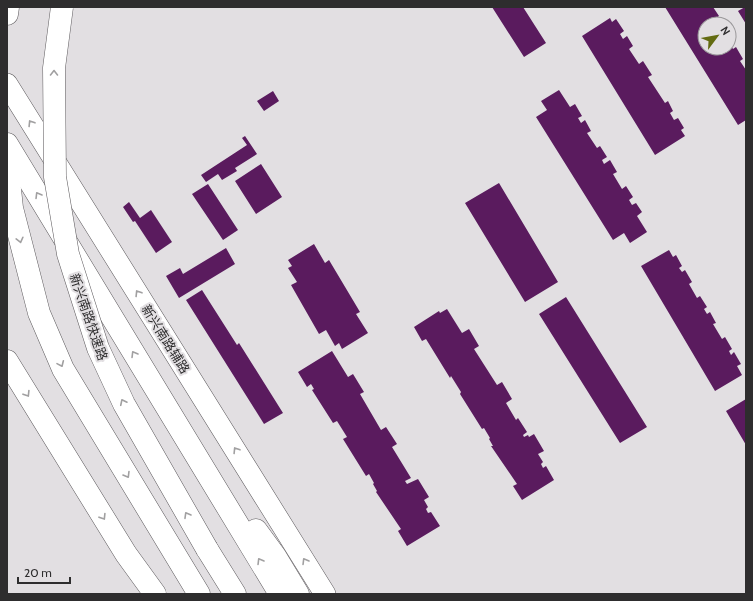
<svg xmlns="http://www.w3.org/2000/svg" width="753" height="601" font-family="Cabin,'Noto Sans SC',sans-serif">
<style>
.building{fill:#5a1b5e}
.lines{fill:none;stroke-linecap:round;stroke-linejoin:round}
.minor-casing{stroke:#5d5a5d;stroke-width:22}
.primary-casing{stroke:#5d5a5d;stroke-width:23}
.trunk-casing{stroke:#5d5a5d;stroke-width:23}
.minor{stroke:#fff;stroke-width:21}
.primary{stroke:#fff;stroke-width:22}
.trunk{stroke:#fff;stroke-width:22}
.trunk-bridge-casing{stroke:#5d5a5d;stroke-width:23;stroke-linecap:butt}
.trunk-bridge{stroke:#fff;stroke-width:22}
.oneway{stroke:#a1a0a1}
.labels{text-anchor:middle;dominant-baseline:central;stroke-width:4;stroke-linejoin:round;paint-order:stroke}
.street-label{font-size:13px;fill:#2e2d2e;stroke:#e2dfe2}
</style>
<rect width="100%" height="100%" fill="#e2dfe2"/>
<path class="building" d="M492 7H523L546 43 524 57Z
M665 7H713L719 16 715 19 718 24H705V48H729V42L733 49 736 47 743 59 740 61 746 70V120L738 125Z
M745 7H746V24L738 11Z
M610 18 612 22 616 19 624 31 620 34 623 39 627 36 633 46 629 49 639 64 643 61 652 75 648 77 665 103 668 101 673 111 670 113 674 120 678 118 684 128 681 130 685 136 655 155 582 36Z
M559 90 570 107 575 104 582 116 578 118 581 123 585 120 591 131 587 133 597 148 600 146 607 157 602 160 604 164 610 160 617 172 613 174 622 189 626 186 633 197 629 200 632 205 636 203 642 212 637 216 647 232 630 243 624 233 613 240 536 117 547 110 541 101Z
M273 91 279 101 264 111 257 101Z
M245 136 257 154 235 168 237 171 222 180 218 174 206 182 201 175 247 145 242 138Z
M261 164 282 197 256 214 235 181Z
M499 183 558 282 525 302 465 203Z
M208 184 238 230 223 240 192 194Z
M129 202 140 218 151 210 172 242 156 253 135 221 133 222 123 207Z
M314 244 325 263 329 260 360 312 356 314 368 333 342 349 339 343 335 346 326 330 319 334 291 285 297 282 288 268 292 266 288 260Z
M226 248 235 264 179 298 166 276 180 268 183 274Z
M669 250 673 257 676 255 682 266 679 268 682 272 685 270 692 282 689 284 697 298 700 296 707 307 704 309 707 314 710 312 716 323 713 324 722 339 725 337 732 349 729 351 731 355 734 352 741 364 737 366 742 375 715 391 641 266Z
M202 290 237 345 239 343 283 413 264 424 186 300Z
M566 297 647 427 620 443 539 314Z
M447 309 462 333 469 329 479 346 474 349 497 385 502 382 512 399 506 403 516 420 518 418 527 432 523 435 524 437 528 435 529 437 534 434 544 451 538 454 543 462 541 464 543 468 546 466 554 480 522 500 513 486 517 484 491 446H493L489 439 490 438 484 428 482 429 460 394 461 392 451 376 450 378 426 339 422 341 414 327 439 311 440 313Z
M332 351 348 377 353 374 364 392 360 394 381 430 386 427 397 444 392 447 411 478 405 481 407 484 418 479 429 497 424 500 428 507 426 509 428 513 431 512 440 526 407 546 398 531 401 529 376 492 377 491 373 484 374 483 369 474 366 476 343 439 347 437 337 421 333 423 312 390 314 389 311 384 307 387 298 372Z
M746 399V445L726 411Z"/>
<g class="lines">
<g class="minor-casing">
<path id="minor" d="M7 84 325 594"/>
</g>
<g class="primary-casing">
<path id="primary" d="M7 144 280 594
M7 361 126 554 155 594
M256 530 275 556 298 594"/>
</g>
<g class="trunk-casing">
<path id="trunk" d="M7 14 8 7
M7 161 12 208 39 313 63 369 199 594
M207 549 235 594"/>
</g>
<use href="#minor" class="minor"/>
<use href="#primary" class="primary"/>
<use href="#trunk" class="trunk"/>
<g class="trunk-bridge-casing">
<path id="trunk-bridge" d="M62 7 54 68 55 177 68 254 98 348 124 404 207 549"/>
</g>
<use href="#trunk-bridge" class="trunk-bridge"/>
</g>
<defs><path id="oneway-chevron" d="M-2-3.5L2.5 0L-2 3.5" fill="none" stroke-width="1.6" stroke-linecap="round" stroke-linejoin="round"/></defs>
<g class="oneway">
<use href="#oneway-chevron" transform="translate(54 73) rotate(-90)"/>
<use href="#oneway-chevron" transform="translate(31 123) rotate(-122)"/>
<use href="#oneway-chevron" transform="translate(38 195) rotate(-121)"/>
<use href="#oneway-chevron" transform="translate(20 240) rotate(76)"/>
<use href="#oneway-chevron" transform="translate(138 293) rotate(-122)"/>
<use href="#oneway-chevron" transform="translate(134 354) rotate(-121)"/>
<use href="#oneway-chevron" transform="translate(61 364) rotate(66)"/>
<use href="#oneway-chevron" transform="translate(27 394) rotate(58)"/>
<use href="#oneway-chevron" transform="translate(123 402) rotate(-116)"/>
<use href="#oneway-chevron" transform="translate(236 450) rotate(-122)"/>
<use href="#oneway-chevron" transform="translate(127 475) rotate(59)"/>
<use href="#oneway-chevron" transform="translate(187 515) rotate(-120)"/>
<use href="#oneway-chevron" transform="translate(103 517) rotate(58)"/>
<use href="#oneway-chevron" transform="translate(260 561) rotate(-121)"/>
<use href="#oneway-chevron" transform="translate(305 561) rotate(-121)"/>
</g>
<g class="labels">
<g class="street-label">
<text transform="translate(89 317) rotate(71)">新兴南路快速路</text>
<text transform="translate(166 339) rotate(58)">新兴南路辅路</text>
</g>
</g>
<rect width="753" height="601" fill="none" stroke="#2e2d2e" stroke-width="16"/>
<g transform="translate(717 36) rotate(58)"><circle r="19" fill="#e2dfe2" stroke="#9a989a"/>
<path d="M0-3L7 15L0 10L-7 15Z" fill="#636b11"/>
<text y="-6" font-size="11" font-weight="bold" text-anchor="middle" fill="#2e2d2e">N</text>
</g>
<path d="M18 577v6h52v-6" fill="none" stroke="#2e2d2e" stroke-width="2"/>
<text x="24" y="577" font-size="12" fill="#2e2d2e" stroke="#e2dfe2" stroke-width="3" paint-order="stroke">20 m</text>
</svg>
